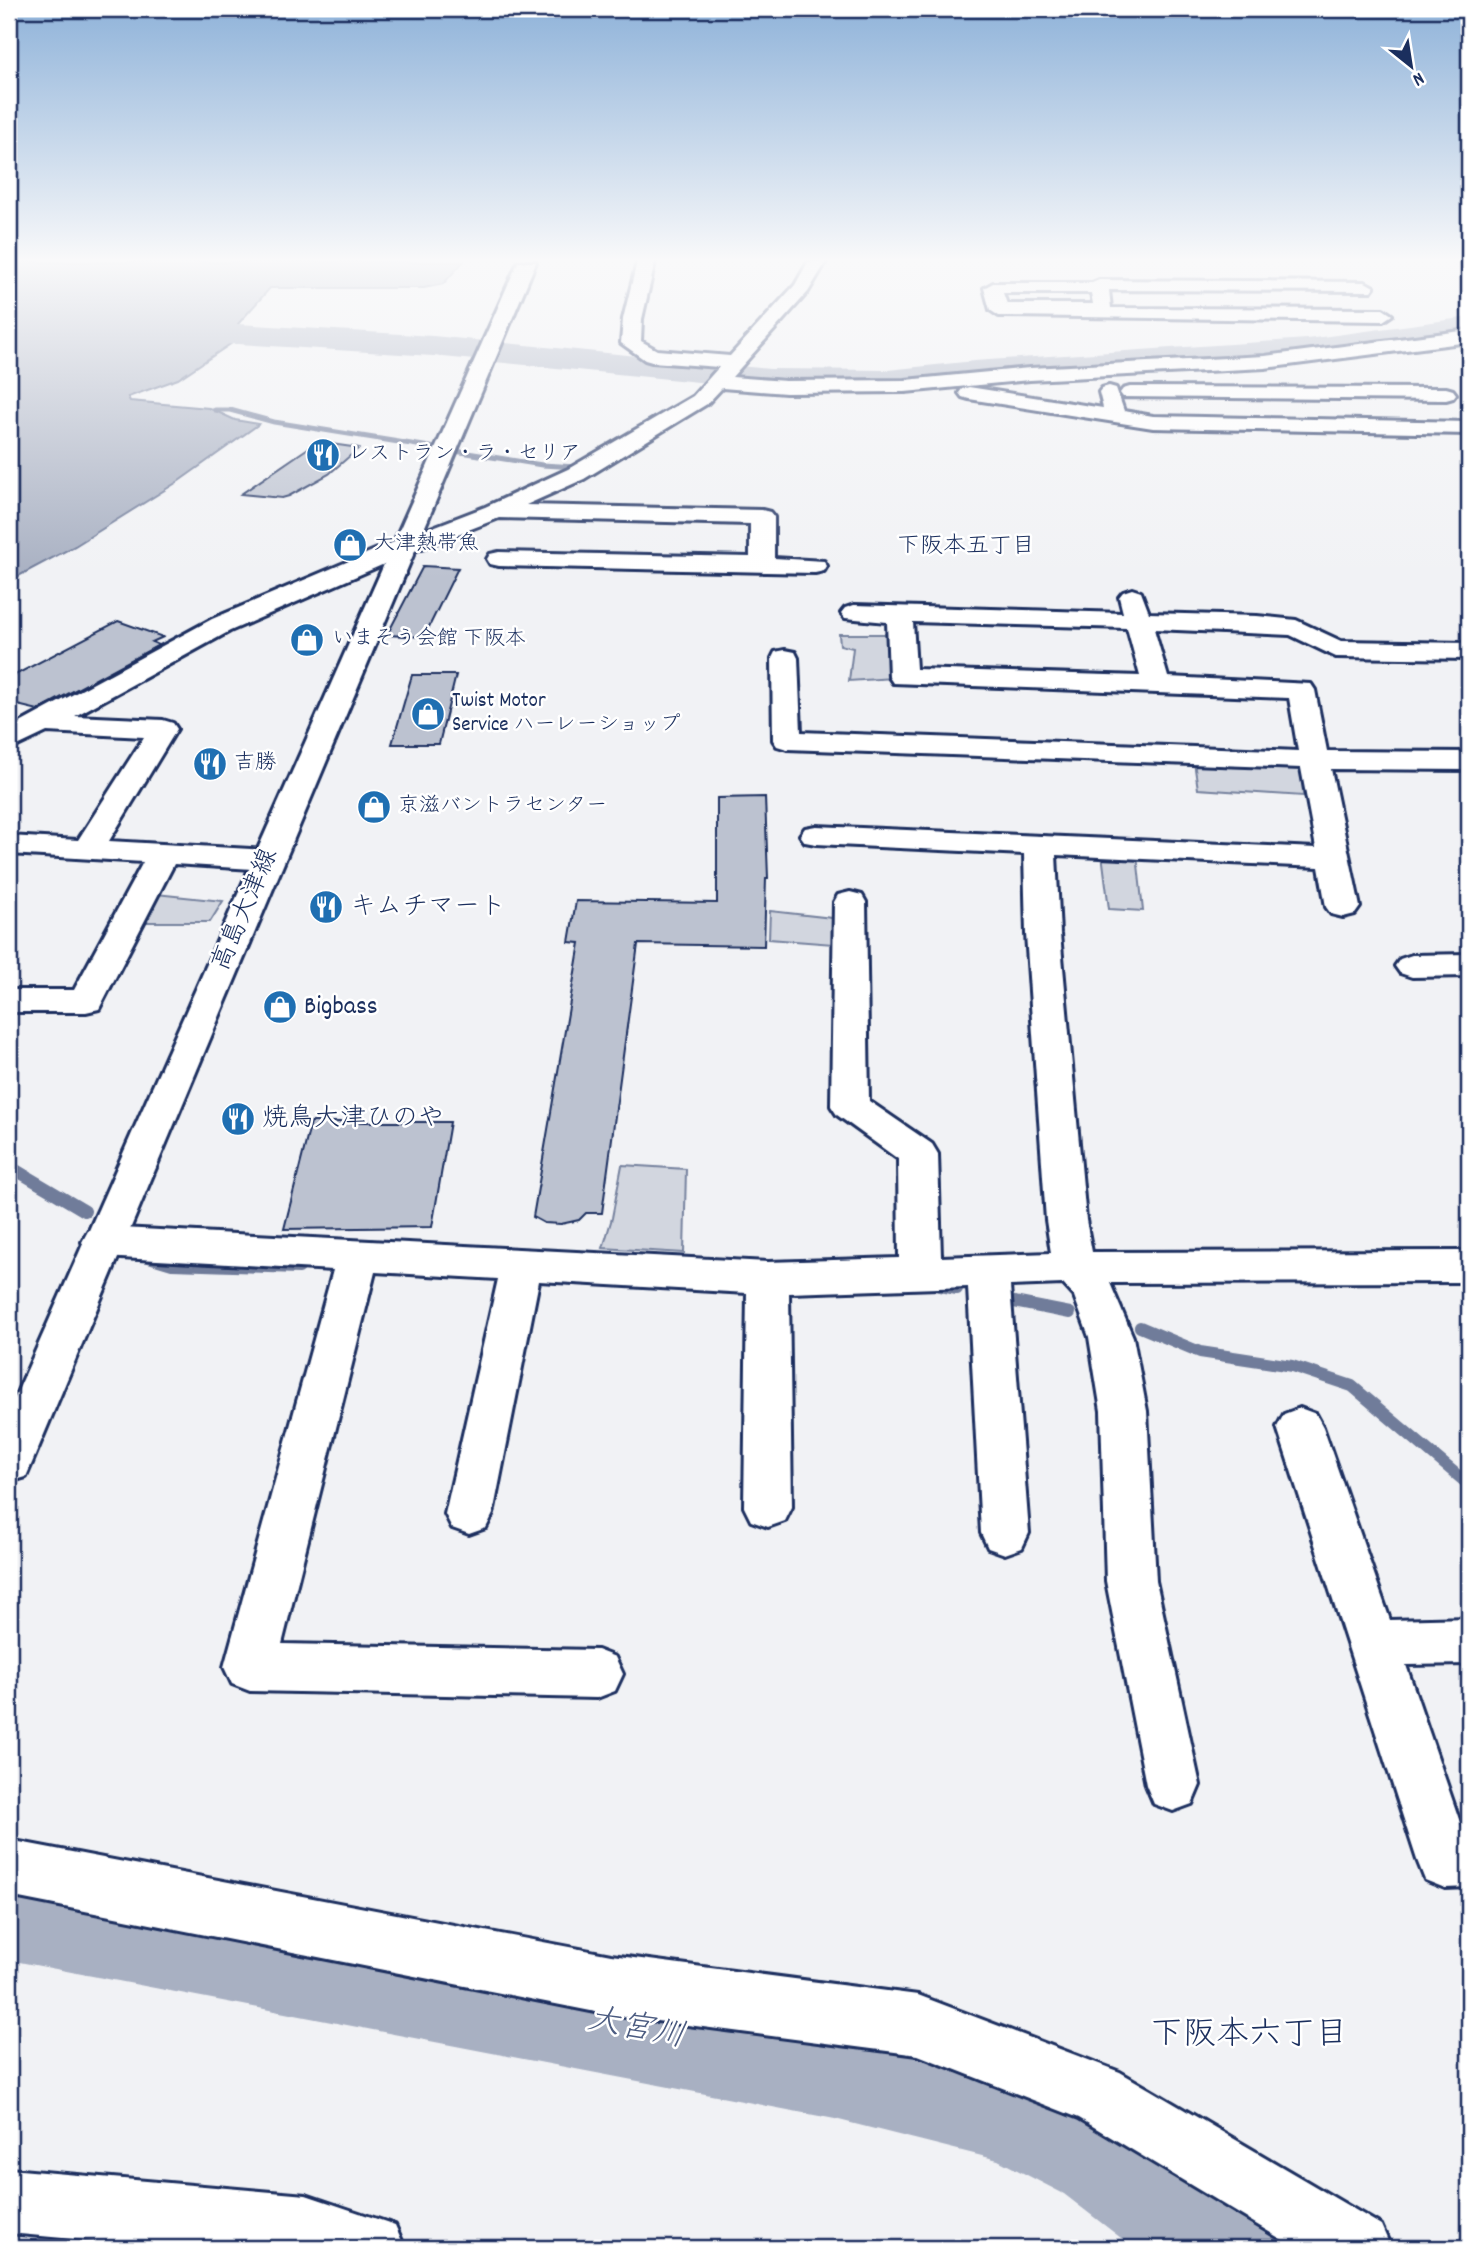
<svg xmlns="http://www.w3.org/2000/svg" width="1478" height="2257" font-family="Dekko,'Klee One',sans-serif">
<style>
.green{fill:#d2d6df;stroke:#76829e;stroke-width:2}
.water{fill:#a8b0c2;stroke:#707c9a;stroke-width:2}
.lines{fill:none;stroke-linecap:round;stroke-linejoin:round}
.stream-far1{stroke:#707c9a;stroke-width:5}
.stream{stroke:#707c9a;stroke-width:12}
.river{fill:#a8b0c2;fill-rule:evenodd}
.building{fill:#bcc2d0;stroke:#1b2f5e;stroke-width:2}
.minor-casing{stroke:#1b2f5e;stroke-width:6}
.major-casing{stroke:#1b2f5e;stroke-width:6}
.minor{fill:#fff;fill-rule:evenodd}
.major{fill:#fff;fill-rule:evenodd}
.labels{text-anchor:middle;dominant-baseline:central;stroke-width:5;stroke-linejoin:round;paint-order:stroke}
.far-poi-label{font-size:21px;fill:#1b2f5e;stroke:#fff;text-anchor:start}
.far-neighbourhood-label{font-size:23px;fill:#1b2f5e;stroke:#fff}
.poi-label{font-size:26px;fill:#1b2f5e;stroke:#fff;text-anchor:start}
.street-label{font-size:26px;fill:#1b2f5e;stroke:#fff}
.near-water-label{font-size:33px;font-style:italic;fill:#4c5c81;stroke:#fff}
.near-neighbourhood-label{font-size:33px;fill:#1b2f5e;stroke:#fff}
</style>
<rect width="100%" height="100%" fill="#f1f2f5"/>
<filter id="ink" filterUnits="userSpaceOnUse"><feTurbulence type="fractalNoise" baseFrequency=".0143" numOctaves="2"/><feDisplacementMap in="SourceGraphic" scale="14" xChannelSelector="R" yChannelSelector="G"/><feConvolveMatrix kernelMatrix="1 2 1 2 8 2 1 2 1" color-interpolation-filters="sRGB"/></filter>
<g filter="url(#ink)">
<path class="green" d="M839 634H891L893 678 849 681 853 648 840 645Z
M1194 762 1302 765 1303 796 1198 789Z
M1102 854 1137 855 1143 911 1109 909Z
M156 894 223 901 210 922H135Z
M770 911 832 918 833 944 769 939Z
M622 1165 686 1169 684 1253 603 1248 612 1218Z"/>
<path class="water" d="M9 262H463L443 284 424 288H270L238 324 237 337 232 343 178 379 128 397 130 401 209 408 235 420 259 424 179 481 75 546 9 581Z"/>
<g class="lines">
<path class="stream-far1" d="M215 410H230L274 422 542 465 577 467"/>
<path class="stream" d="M9 1166 85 1211
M142 1255 172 1264 299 1268
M935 1285 957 1289
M1009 1301 1070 1313
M1140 1327 1200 1352 1292 1366 1352 1386 1469 1485"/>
<path class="river" d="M1469 317V336L1307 359 974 381 888 390 770 389 433 356 238 344 9 353V333L238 324 433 336 770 369 888 370 974 361 1307 339Z
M9 1862 835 2015 1012 2058 1140 2118 1263 2209 1279 2248H1134L1064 2194 998 2160 835 2119 9 1960Z"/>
</g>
<path class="building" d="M317 442 359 448 329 474 289 496 282 498 241 494Z
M423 566 458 568 424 637 387 635Z
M118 621 163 637 152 642 159 645 38 710 9 703V678Z
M412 675H456L439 744H392Z
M765 797 768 878H766L764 946 638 944 602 1213H586L579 1220 561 1224 544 1223 533 1217 580 943 569 942 576 901 717 903V798Z
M311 1122H450L432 1227 284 1229Z"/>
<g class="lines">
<g class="minor-casing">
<path id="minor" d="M637 262H655L642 319 641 341 657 350 730 356 795 285 808 262H826L808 292 732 377 786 381 905 380 1030 368 1265 356 1469 330V342L1265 368 1030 380 905 392 786 393 722 388 707 404 584 479 526 505 762 510 770 512 774 517V558L824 561 827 566 824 571 815 573 499 566 490 564 487 559 490 554 499 552 750 557V524L499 518 412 552 230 631 75 716 163 720 173 723 177 729 109 841 267 850 278 853 283 860 278 867 267 870 174 864 99 1009 86 1012H9V990H74L143 862 9 854V836L78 840 144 737 47 732 9 750V729L212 619 394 542 485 507 568 469 693 396 719 367 652 362 645 360 621 343 623 319Z
M1099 280 1365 282 1374 287 1371 291 1109 290 1111 308 1383 309 1392 315 1383 321 999 316 990 310 984 288 993 283H1092ZM1003 293H1091L1093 304H1007Z
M1109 386 1116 388 1124 411 1153 416 1469 422V434L1153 428 969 399 962 397 959 393 962 389 969 387 1103 408 1099 392 1102 388Z
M1130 387 1446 388 1453 390 1456 394 1453 398 1446 400 1123 397 1120 393 1123 389Z
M1132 589 1141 592 1149 613 1257 616 1296 620 1341 641 1469 643V659L1336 657 1290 635 1154 629 1168 677 1311 684 1315 690 1327 751 1469 752V770L1331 769 1360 907 1355 914 1343 917 1331 914 1326 907 1319 867 1056 855 1060 934 1086 1220 1092 1252 1469 1251V1282L1110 1283 1133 1337 1147 1411 1156 1581 1200 1785 1192 1804 1173 1811 1154 1804 1146 1785 1106 1581 1101 1411 1089 1337 1074 1296 1063 1284 1010 1286 1029 1533 1022 1548 1005 1554 988 1548 981 1533 968 1287 789 1293 792 1507 785 1521 768 1527 751 1521 744 1507 747 1293 539 1281 493 1514 486 1528 469 1534 452 1528 445 1514 498 1279 375 1272 282 1644 597 1650 615 1657 623 1674 615 1691 597 1698 250 1691 232 1684 224 1667 333 1270 103 1257 88 1253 82 1242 88 1231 103 1227 768 1262 899 1258 898 1159 837 1115 831 1106 834 902 838 895 850 892 862 895 866 902 869 1101 932 1144 938 1154 941 1257 1051 1253 1046 1220 1026 934 1024 854 816 844 805 842 800 835 805 828 816 826 1316 848 1301 768 787 749 777 746 773 740 772 658 775 652 785 650 795 652 798 658 801 732 1298 751 1289 698 893 683 889 677 887 622 845 618 841 613 845 608 854 605 1123 613 1119 597 1123 592ZM913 622 1127 628 1140 676 916 669Z
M1469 954V976L1412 977 1400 973 1395 966 1400 959 1412 955Z
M1300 1408 1316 1414 1323 1427 1390 1620 1469 1618V1664L1406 1665 1463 1831H1469V1887L1445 1888 1425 1880 1417 1860 1277 1427 1284 1414Z
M9 1840 611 1955 918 1995 1120 2072 1381 2225 1391 2248H1296L1079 2118 918 2055 611 2015 9 1896Z
M9 2169 306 2195 395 2225 405 2248H170L9 2233Z"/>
</g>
<g class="major-casing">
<path id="major" d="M518 262H536L32 1463 26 1477 9 1482V1411Z"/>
</g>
<use href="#minor" class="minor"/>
<use href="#major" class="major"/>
</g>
</g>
<linearGradient id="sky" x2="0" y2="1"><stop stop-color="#8eb2d9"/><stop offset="0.45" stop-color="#f9f9fa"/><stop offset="1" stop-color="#f9f9fa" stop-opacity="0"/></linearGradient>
<rect width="1478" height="578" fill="url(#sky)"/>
<defs>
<g id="restaurant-disc" transform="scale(1.75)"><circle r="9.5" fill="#1f6fb2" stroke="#fff"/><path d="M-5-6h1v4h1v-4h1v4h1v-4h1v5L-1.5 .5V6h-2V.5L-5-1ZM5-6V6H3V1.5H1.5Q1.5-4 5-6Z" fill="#fff"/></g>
<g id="shop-disc" transform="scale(1.75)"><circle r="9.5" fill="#1f6fb2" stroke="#fff"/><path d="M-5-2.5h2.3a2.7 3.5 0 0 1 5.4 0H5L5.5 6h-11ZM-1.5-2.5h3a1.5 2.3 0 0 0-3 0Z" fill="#fff"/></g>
</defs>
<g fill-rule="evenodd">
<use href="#restaurant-disc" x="323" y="455"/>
<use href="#shop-disc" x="350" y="545"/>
<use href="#shop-disc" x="307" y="640"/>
<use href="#shop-disc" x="428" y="714"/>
<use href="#restaurant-disc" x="210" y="764"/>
<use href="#shop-disc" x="374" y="807"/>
<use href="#restaurant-disc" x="326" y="907"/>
<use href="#shop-disc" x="280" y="1007"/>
<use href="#restaurant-disc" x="238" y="1119"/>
</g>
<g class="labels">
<g class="far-poi-label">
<text x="348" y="455">レストラン・ラ・セリア</text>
<text x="374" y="545">大津熱帯魚</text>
<text x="332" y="640">いまそう会館 下阪本</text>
<text x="452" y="702">Twist Motor<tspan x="452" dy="24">Service ハーレーショップ</tspan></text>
<text x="234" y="764">吉勝</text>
<text x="398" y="807">京滋バントラセンター</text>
</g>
<g class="far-neighbourhood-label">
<text x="966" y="547">下阪本五丁目</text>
</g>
<g class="poi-label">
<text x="350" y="907">キムチマート</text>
<text x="304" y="1007">Bigbass</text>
<text x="262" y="1119">焼鳥大津ひのや</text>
</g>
<g class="street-label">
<text transform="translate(246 910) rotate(-67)">高島大津線</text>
</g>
<g class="near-water-label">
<text transform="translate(636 2030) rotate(11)">大宮川</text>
</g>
<g class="near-neighbourhood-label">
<text x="1249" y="2036">下阪本六丁目</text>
</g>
</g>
<rect width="1478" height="2257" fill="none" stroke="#fff" stroke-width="35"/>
<rect x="18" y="18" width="1443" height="2222" fill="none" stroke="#1b2f5e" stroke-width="2.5" filter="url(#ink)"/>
<g transform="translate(1411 66) rotate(150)" stroke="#ffffff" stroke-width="5" paint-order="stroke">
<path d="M0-5L12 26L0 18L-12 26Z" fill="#1b2f5e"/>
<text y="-10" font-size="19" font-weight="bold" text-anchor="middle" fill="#1b2f5e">N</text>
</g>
</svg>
